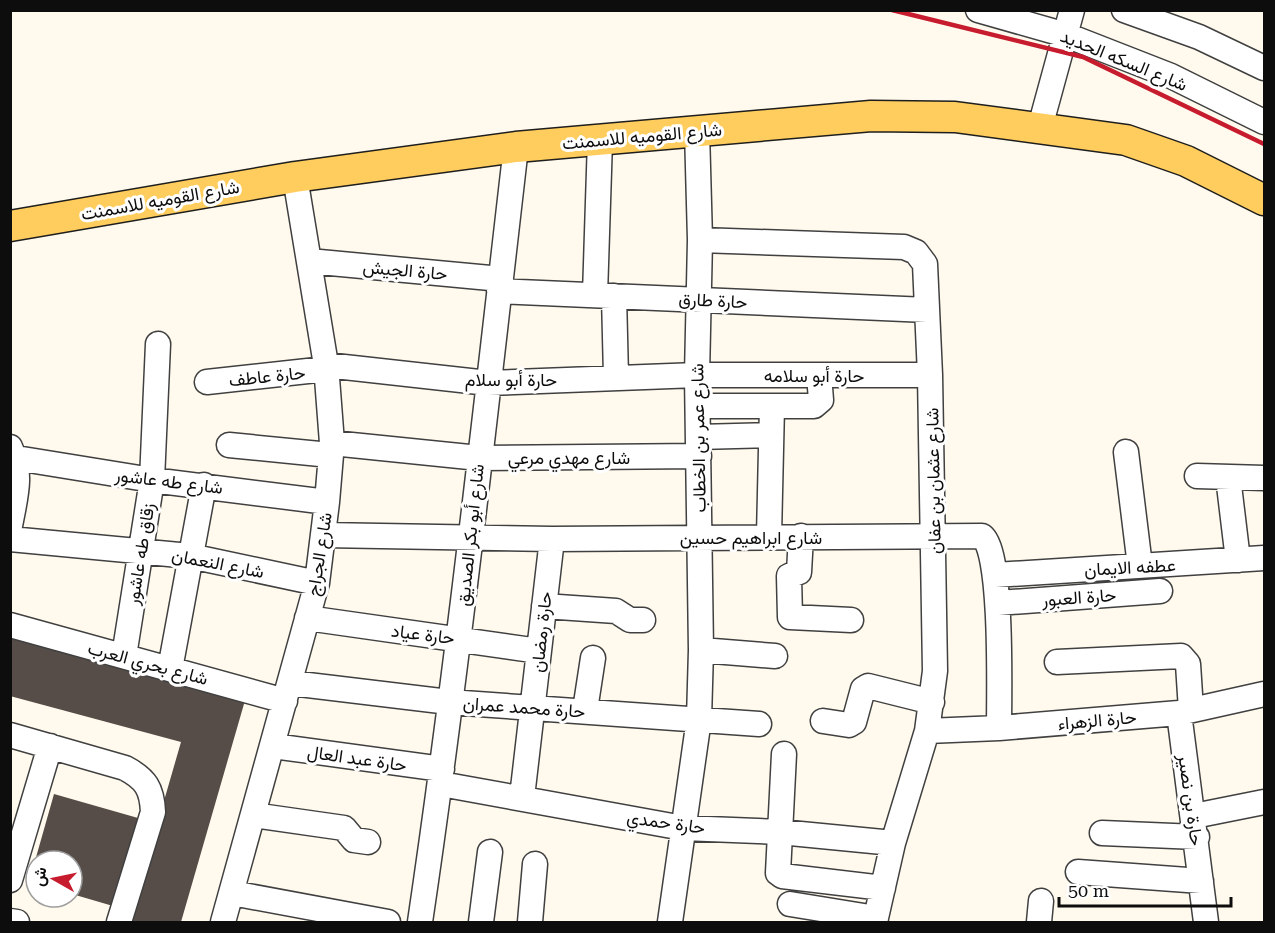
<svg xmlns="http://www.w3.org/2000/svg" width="1275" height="933" font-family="'Roboto Serif',Vazirmatn,serif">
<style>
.building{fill:#564d48}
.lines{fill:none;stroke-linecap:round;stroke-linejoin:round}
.minor-casing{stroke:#404040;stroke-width:27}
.major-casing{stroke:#1e1e1e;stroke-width:33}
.minor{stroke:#fff;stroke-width:24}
.major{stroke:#ffcd5d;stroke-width:30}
.rail{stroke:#c71b2e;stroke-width:4.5}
.labels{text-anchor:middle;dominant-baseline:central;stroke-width:6;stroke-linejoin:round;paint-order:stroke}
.street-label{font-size:18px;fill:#0d0d0d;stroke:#fff}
</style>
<rect width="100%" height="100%" fill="#fffaed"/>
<path class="building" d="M10 633 246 697 181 922H129L181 742 10 696Z
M54 794 138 818 113 906 72 894V861H36V884L29 882Z"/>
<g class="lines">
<g class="minor-casing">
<path id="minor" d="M978 10 1066 35 1171 76 1264 122
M1124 10 1199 37 1264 68
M1040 127 1072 10
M700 240 904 247 916 252 925 264 930 375 935 671 927 731 893 843 875 922
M309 261 501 279
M499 291 927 310
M595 295 600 140
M614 296 616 377
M326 365 488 383 697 375H930
M207 382 326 369
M698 406H814L821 400 819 375
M698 437 771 435
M332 443 479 458 699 456
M229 445 330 455
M10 447C23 474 15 498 10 526
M1126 452 1140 566
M10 457 152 480 327 502
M1197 476 1264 478
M1228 477 1238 560
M323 535 552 539 982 536C1003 550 999 697 999 728
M769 536 772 406
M801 536 799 572 789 576 790 617 851 620
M10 539 190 556 317 583
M995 575 1264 558
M998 603 1160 591
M544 606 616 611 630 620H643
M307 618 539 651
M10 625 285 701
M701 650 775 656
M124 656 152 480 158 344
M1057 662 1181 656 1188 664 1191 710
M170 669 204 485
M291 683 449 702 759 724
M585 710 593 658
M1179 713 1206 922
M823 721 849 725 854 722 863 689 868 686 932 702
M927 731 999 728 1179 713 1264 694
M10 735 125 768C146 779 152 789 153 812L119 922
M273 746 442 769
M784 754 778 873 782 876 883 888
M441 784 683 828 780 832 893 843
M522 797 552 539
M253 815 344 828 354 840 368 842
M1194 816 1264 802
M1102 833 1197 837
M1078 872 1201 881
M10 880 50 746
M232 893 388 922
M790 904 876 918
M10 921 17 922
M223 922 317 583 327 502 332 443 326 365 295 177
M420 922C458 665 486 406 516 147
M481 922 490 852
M530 922 535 864
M670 922 699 719 701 650 697 375 700 240 697 131
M1039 922 1041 901"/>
</g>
<g class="major-casing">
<path id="major" d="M10 226 295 177 516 147 871 116 955 117 1126 140 1186 161 1264 200"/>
</g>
<use href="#minor" class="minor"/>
<use href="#major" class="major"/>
<path class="rail" d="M892 10 1083 57 1264 144"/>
</g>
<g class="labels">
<g class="street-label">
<text transform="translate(1124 60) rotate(22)">شارع السكه الحديد</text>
<text transform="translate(642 136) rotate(-5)">شارع القوميه للاسمنت</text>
<text transform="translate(160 200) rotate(-10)">شارع القوميه للاسمنت</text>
<text transform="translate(405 270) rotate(5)">حارة الجيش</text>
<text transform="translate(713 300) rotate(3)">حارة طارق</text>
<text x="814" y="375">حارة أبو سلامه</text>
<text transform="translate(267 376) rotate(-6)">حارة عاطف</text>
<text x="511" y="379">حارة أبو سلام</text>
<text transform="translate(698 438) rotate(-91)">شارع عمر بن الخطاب</text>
<text x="569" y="457">شارع مهدي مرعي</text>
<text transform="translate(169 481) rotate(7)">شارع طه عاشور</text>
<text transform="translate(933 481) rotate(-91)">شارع عثمان بن عفان</text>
<text transform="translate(470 535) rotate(-84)">شارع أبو بكر الصديق</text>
<text x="751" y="537">شارع ابراهيم حسين</text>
<text transform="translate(140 554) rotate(-81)">زقاق طه عاشور</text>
<text transform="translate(319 554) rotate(-81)">شارع الجراج</text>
<text transform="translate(218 563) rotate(11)">شارع النعمان</text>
<text transform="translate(1130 567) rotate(-3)">عطفه الايمان</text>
<text transform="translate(1079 597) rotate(-4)">حارة العبور</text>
<text transform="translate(541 632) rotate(-84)">حارة رمضان</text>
<text transform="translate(423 634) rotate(7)">حارة عياد</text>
<text transform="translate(148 663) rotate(15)">شارع بحري العرب</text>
<text transform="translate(524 707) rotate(4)">حارة محمد عمران</text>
<text transform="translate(1097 720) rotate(-5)">حارة الزهراء</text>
<text transform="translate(357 758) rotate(8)">حارة عبد العال</text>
<text transform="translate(1191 800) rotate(82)">حارة بن نصير</text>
<text transform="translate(666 822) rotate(8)">حارة حمدي</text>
</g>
</g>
<rect width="1275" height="933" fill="none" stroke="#0d0d0d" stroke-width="24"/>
<g transform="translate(54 879) rotate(279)"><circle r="28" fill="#ffffff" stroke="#9e9e9e" stroke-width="1.5"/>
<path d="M0-4.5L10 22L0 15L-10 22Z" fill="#c71b2e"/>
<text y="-9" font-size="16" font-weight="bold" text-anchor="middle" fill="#0d0d0d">ش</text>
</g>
<path d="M1059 897v9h172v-9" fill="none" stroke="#0d0d0d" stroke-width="3"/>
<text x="1068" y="897" font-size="18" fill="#0d0d0d" stroke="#ffffff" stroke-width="4.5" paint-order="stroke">50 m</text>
</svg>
